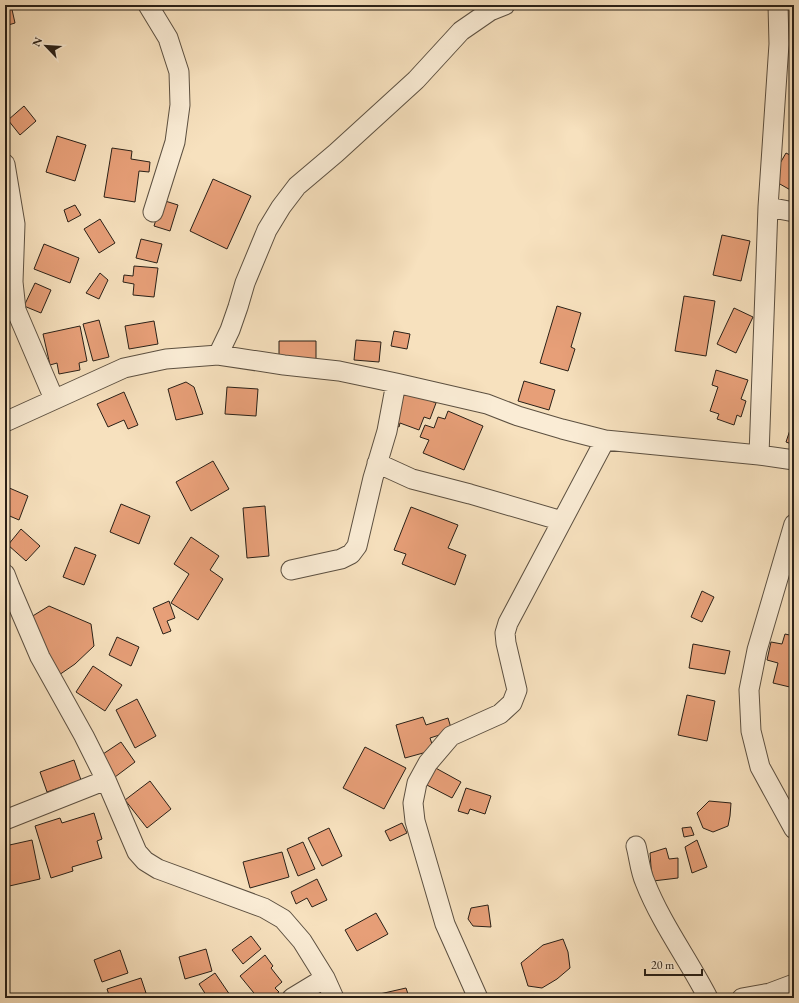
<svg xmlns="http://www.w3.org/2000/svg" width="799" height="1003" font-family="'EB Garamond',serif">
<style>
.building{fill:#e79f78;stroke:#292017}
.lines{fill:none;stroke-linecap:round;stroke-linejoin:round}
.minor-casing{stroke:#5c5041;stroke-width:21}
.minor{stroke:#faecd5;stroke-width:19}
</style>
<rect width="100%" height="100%" fill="#f7e1be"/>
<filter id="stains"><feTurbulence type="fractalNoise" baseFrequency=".005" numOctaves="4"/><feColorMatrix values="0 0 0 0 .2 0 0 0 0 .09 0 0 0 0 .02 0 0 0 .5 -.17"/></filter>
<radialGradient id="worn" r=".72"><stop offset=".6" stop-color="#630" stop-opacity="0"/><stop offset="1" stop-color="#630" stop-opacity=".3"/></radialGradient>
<path class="building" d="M5 5H11L15 23 5 26Z
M24 106 36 121 20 135 8 120Z
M57 136 86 145 75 181 46 172Z
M112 148 132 151 131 159 150 162 149 172 139 171 135 202 104 197Z
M786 153 794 157V192L771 179Z
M213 179 251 196 227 249 190 231Z
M162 200 178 205 170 231 154 226Z
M75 205 81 215 68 222 64 210Z
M100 219 115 243 99 253 84 229Z
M722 235 750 241 741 281 713 275Z
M141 239 162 244 157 263 136 258Z
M44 244 79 258 70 283 34 269Z
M134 266 158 268 154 297 133 295 134 284 123 282 124 275 133 276Z
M100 273 108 280 99 299 86 293Z
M791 273H794V292H791Z
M35 283 51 290 41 313 24 306Z
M684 296 715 301 706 356 675 351Z
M557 306 581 313 571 347 575 349 568 371 540 363Z
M734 308 753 317 736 353 717 344Z
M99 320 109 357 93 361 83 324Z
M154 321 158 344 129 349 125 326Z
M80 326 87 361 79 363 80 370 59 374 57 363 50 365 43 334Z
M394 331 410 334 407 349 391 346Z
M356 340 381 342 379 362 354 360Z
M279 341H316V361H279Z
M716 370 748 380 741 399 746 401 741 417 737 415 734 425 717 419 719 414 710 411 718 387 712 385Z
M524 381 555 390 549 410 518 401Z
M186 382 194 387 203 414 176 420 168 389Z
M227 387 258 389 256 416 225 414Z
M404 390 436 403 430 419 424 417 419 430 400 423 399 427 391 423Z
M124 392 138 425 128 429 124 420 108 427 97 404Z
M448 411 483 426 464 470 423 453 429 440 420 437 425 425 434 428 438 417 445 419Z
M790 430 794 432V445L786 442Z
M213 461 229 489 191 511 176 482Z
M7 487 28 496 19 520 5 514V493Z
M121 504 150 516 139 544 110 532Z
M265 506 269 556 247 558 243 508Z
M411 507 458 525 448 548 466 555 455 585 402 564 406 554 394 550Z
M21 529 40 546 26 561 8 545Z
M191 537 219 556 210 570 223 579 198 620 171 603 189 574 174 564Z
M75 547 96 555 84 585 63 577Z
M702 591 714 597 702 622 691 617Z
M169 601 175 618 167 621 171 631 163 634 153 608Z
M49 606 91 624 94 646 75 664 59 675 31 617Z
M785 634 794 636V688L773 683 778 663 767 660 771 642 782 644Z
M117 637 139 647 131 666 109 655Z
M693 644 730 651 725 674 689 668Z
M93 666 122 685 105 711 76 692Z
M687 695 715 701 707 741 678 735Z
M137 699 156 736 135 748 116 710Z
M423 717 426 725 448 718 452 731 430 738 434 750 405 758 396 725Z
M121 742 135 762 115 777 100 756Z
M365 747 406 768 384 809 343 788Z
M74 760 81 780 47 792 40 772Z
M432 766 461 782 452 798 423 783Z
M150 781 171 809 147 828 125 800Z
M466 788 491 796 485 814 470 809 468 814 458 811Z
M709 801 731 803 730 816 728 826 713 832 703 828 697 813Z
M94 813 102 839 97 841 102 858 72 867 73 871 51 878 35 826 60 818 62 823Z
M402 823 407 833 390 841 385 831Z
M691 827 694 835 684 837 682 828Z
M329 828 342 856 322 866 308 838Z
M32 840 40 879 5 887V846Z
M697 840 707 867 692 873 685 847Z
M303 842 315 869 298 876 287 849Z
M666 848 669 859 678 858V878L653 881 651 867 650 853Z
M282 852 289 877 250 888 243 862Z
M317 879 327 900 312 907 307 898 296 904 291 892Z
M488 905 491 927 473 926 468 919 471 908Z
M376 913 388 934 357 951 345 930Z
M251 936 261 949 243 964 232 950Z
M563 939 568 952 570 968 557 979 542 988 528 986 521 963 543 945Z
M206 949 212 971 185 979 179 957Z
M120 950 128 973 102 982 94 960Z
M265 955 273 966 271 968 282 982 275 988 279 992 271 998H258L240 976Z
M215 973 232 998H208L199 984Z
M141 978 146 993 130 998H110L107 989Z
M406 988 409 997 405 998H362Z"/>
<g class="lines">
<g class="minor-casing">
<path id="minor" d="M148 5 168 38 179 72 180 105 175 142 153 212
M5 164 15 224 13 282 16 310 54 399
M768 207 794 212
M218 355 230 330 238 307 245 283 267 230 281 207 297 186 336 153 416 80 461 31 490 11 505 5
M5 422 124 368 166 359 218 355 284 365 339 371 396 383 487 404 518 416 562 429 605 440 759 455 794 460
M759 455 768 207 779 44 778 5
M377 463 412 479 470 494 562 521
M794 524 757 650 749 690 751 731 760 767 794 829
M291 570 341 559 351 554 357 546 373 478 387 431 396 383
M5 574 10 587 40 657 84 736 106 780 137 852 145 861 158 869 264 908 283 919 302 941 325 978 334 998
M5 820 106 780
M636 846C639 857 640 871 645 882 661 923 688 959 708 998
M292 998 325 978
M478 998 445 924 415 821 413 803 417 783 428 763 451 736 500 714 512 703 517 690 506 643 505 633 508 623 605 440
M742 998 770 993 794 984"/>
</g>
<use href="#minor" class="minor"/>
</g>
<rect width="799" height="1003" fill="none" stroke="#f7e1be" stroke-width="20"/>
<rect x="6" y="6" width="787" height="991" fill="none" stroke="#292017" stroke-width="2"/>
<rect x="10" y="10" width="779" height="983" fill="none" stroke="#292017"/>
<g transform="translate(46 46) rotate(295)" stroke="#faecd5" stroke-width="3" paint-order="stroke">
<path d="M0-3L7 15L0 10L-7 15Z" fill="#292017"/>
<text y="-6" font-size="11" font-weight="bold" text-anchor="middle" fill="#292017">N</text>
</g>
<path d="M645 969v6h57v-6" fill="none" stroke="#292017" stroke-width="2"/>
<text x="651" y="969" font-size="12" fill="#292017" stroke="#faecd5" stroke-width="3" paint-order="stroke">20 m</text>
<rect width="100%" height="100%" filter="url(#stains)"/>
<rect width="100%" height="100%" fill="url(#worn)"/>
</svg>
